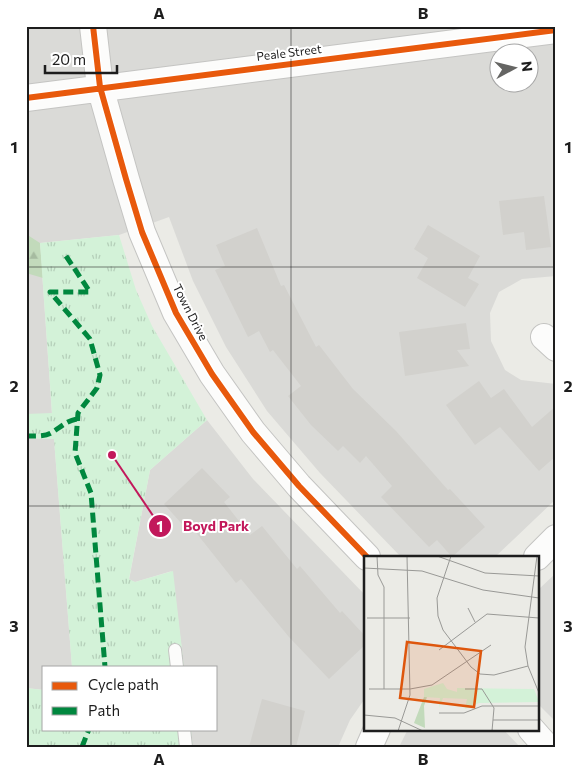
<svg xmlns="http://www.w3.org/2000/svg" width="582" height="773" font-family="Commissioner,sans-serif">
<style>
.residential{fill:#dadad7;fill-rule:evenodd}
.forest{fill:url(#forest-firs)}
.park{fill:url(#park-tufts)}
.building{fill:#d2d1cd}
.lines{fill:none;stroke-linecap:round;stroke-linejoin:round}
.lane-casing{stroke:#c4c4c2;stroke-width:14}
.street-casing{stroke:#c4c4c2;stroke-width:28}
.lane{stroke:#fcfcfb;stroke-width:12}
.street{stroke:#fcfcfb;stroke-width:26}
.quiet{stroke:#00873e;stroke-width:5;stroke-dasharray:10 5;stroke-linecap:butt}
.cycleway-casing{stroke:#fff;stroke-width:9}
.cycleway{stroke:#e8590c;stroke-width:6}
.grid{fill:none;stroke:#1d1d1d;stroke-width:1;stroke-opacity:0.55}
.labels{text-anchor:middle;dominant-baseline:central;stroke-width:4;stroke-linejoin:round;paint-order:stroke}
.street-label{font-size:12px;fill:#1d1d1d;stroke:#fff}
.inset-road{fill:none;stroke:#999996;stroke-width:1}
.view{fill:#de560d;fill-opacity:0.15;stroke:#de560d;stroke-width:2.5}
.inset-edge{fill:none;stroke:#1d1d1d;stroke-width:2.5}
.leader{fill:none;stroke:#c2185b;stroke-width:2}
.callout-dot{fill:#c2185b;stroke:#fff;stroke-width:2}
.mark-label{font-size:15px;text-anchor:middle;font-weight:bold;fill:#fff}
.callout-label{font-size:14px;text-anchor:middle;font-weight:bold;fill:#c2185b;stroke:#fff;stroke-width:4;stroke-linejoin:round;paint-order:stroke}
.neatline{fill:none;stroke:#1d1d1d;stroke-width:2}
.grid-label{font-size:16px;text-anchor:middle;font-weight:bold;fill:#1d1d1d}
</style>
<defs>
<pattern id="forest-firs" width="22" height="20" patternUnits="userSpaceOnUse" patternTransform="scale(1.25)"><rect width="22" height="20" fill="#c2dabb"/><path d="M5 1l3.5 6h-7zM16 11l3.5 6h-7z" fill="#a6bba0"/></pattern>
<pattern id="park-tufts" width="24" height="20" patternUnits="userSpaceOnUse" patternTransform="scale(1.25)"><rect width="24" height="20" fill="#d3f2d8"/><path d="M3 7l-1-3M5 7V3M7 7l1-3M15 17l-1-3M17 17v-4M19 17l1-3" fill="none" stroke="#b5cfb9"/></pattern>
</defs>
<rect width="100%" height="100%" fill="#ebebe6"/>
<path class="residential" d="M26 26H556V276L522 279 499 292 490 313 491 341 505 370 521 380 556 384V499L495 557H401L320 473 267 411 226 347 193 281 169 217 119 235 40 243 52 414H26ZM500 52H530V82H500Z
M207 420 253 479 366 596V697L350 720 338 747H193L191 729H216V667H184L172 571 135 582 129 580 150 470Z
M26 438 54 439 72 667H44V690L26 688Z
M556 573V722L538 704V590Z
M408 729H503L520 747H399Z"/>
<path class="forest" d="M26 234 40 243 43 278 26 273Z"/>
<path class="park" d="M119 235 136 290 152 326 207 420 150 470 129 579 135 582 173 571 184 667H72L54 439 26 438V414L52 413 40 243Z
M26 688 44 690V729H191L193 747H26Z"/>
<path class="building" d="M544 196 551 247 526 250 524 232 503 235 499 201Z
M428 225 480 256 468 278 479 284 465 307 417 278 428 258 414 249Z
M257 228 281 286 284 285 316 347 319 345 353 389 396 431 448 490 450 489 485 527 452 557 437 540 429 547 381 497 392 486 366 456 360 463 343 446 338 451 311 425 288 396 301 386 273 350 270 352 259 331 248 337 215 270 225 266 216 245Z
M466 323 470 349 457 350 469 366 405 376 399 332Z
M479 381 491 398 504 389 532 427 556 406V456L539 471 500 427 475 445 446 405Z
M202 468 230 497 224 502 250 535 262 526 297 569 300 566 340 613 342 611 366 637V644L329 679 289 637 241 579 236 583 194 530 191 534 164 504Z
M262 699 305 711 296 747H249Z"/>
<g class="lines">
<g class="lane-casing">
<path id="lane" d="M175 650 177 667
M184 729 186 747"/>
</g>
<g class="street-casing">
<path id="street" d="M93 26 100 87 126 179 142 232 176 313 212 374 253 432 299 486 367 557
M26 98 556 30
M544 337 556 348
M537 557 556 538
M531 729 547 747
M369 747 377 729"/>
</g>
<use href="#lane" class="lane"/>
<use href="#street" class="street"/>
<path class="quiet" d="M66 256 90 292H50L90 339 100 375 97 388 78 413 75 453 91 493 105 667
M26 436C34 436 44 437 51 433 61 427 66 421 77 419
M82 747 89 729"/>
<g class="cycleway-casing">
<path id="cycleway" d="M93 26 100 87 126 179 142 232 176 313 212 374 253 432 299 486 367 557
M26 98 556 30"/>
</g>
<use href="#cycleway" class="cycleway"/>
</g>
<path class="grid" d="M291 26V747M26 267H556M26 506H556"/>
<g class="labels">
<g class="street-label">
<text transform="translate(289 52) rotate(-7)">Peale Street</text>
<text transform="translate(191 312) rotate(63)">Town Drive</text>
</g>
</g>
<g transform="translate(364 556)">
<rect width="175" height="175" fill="#ebebe6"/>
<path d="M60 141H63L60 150 61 172 50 167Z" fill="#c2dabb"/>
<path d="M79 127 83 133 93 136V132L170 133 175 146 115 147 101 153 103 143 79 142 75 152 76 142 60 141V133Z" fill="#d3f2d8"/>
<path class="inset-road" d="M13 0 14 19 20 31V133M73 0 121 17 175 20M87 0 73 42 74 60 79 74 107 111 116 118 130 119 164 110M173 0 161 91 164 110 175 137M0 12 58 15 119 34 175 42M104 52 111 66M3 62H46M75 94 123 58 175 62M5 133H46L68 129 127 89M101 133H118L130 152 128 175M75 157H100L118 150H175M0 159 31 162 59 175M129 164H175M34 175 46 139 43 0"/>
<path class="view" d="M43 86 117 95 110 151 36 142Z"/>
<rect width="175" height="175" class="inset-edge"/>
</g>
<path class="leader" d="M112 455L160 526"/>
<g class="callout-dot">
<circle cx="112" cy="455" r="5"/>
<circle cx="160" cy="526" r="12"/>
</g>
<g class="mark-label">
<text x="160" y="532">1</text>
</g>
<g class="callout-label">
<text x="216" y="531">Boyd Park</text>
</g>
<rect width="582" height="773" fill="none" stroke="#ffffff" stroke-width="55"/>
<rect x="42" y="666" width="175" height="65" fill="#ffffff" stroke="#a5a5a5"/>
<rect x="52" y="682" width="25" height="8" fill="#e8590c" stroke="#a5a5a5"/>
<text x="88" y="690" font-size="15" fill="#1d1d1d">Cycle path</text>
<rect x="52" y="707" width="25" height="8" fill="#00873e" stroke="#a5a5a5"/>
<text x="88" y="716" font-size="15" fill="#1d1d1d">Path</text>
<g transform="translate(514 68) rotate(83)"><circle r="24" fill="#ffffff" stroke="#a5a5a5"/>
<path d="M0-4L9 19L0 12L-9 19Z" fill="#656563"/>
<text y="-8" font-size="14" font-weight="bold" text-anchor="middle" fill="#1d1d1d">N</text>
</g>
<path d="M45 65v8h72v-8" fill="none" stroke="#1d1d1d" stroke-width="2.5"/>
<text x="52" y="65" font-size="15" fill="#1d1d1d" stroke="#ffffff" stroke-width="4" paint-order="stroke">20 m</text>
<rect x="28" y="28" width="526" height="718" class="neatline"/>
<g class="grid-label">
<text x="159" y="19">A</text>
<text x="423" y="19">B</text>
<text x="14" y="153">1</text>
<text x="568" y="153">1</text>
<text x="14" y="392">2</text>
<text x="568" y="392">2</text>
<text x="14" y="632">3</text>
<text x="568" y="632">3</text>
<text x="159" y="765">A</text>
<text x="423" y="765">B</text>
</g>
</svg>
